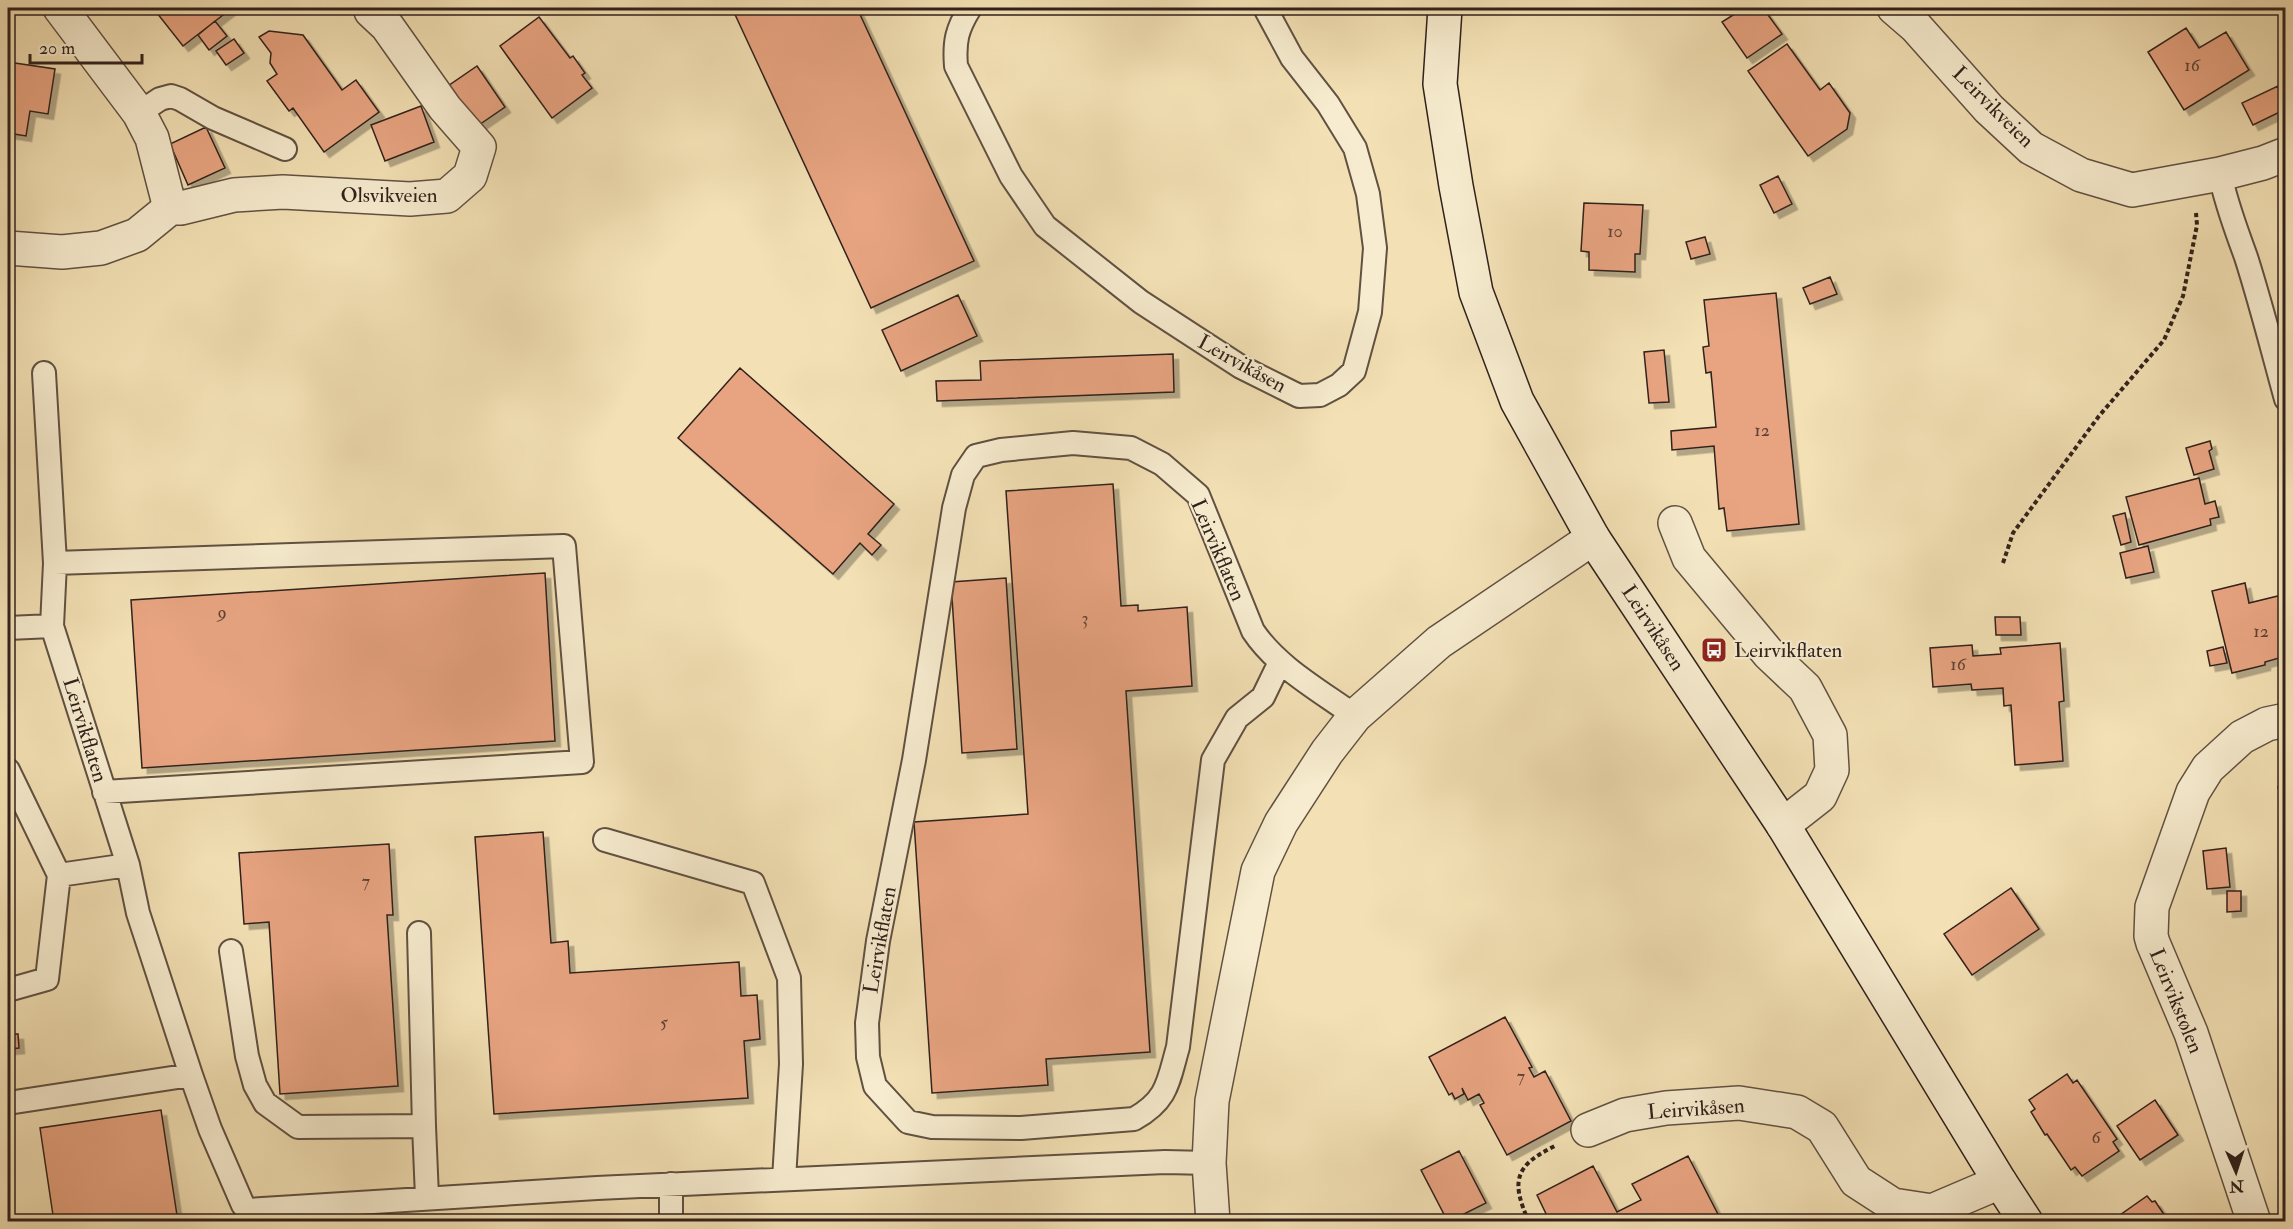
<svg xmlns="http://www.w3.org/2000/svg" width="2293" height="1229" font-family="'IM FELL Double Pica',serif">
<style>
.building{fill:#e8a481;stroke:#30211c;stroke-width:1.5;filter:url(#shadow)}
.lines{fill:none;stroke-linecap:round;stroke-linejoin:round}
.service-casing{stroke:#615142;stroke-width:26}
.minor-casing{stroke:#615142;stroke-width:36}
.secondary-casing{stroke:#30211c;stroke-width:36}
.path{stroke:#30211c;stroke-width:4;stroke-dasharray:4.5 3;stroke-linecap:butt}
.service{stroke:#f7eccf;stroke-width:22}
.minor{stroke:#f7eccf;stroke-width:33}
.secondary{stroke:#f7eccf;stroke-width:33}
.labels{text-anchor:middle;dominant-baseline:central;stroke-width:4.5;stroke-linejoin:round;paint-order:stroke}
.number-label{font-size:18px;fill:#5e4235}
.street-label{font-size:21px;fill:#30211c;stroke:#f7eccf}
.poi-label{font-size:21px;fill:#30211c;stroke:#f7eccf;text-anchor:start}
</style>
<defs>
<filter id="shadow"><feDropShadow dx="5.5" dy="5.5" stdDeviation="0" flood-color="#0004"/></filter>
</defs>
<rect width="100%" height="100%" fill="#f3e1b5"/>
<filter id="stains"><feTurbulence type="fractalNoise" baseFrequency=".00333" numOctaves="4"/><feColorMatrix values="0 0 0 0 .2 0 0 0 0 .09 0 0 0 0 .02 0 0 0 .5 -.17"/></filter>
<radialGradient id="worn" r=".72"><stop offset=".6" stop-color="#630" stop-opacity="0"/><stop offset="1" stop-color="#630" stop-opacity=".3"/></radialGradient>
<path class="building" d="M153 8H232L183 46Z
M732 8H857L974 261 871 308Z
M1744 8H1763L1782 34 1747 58 1722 22Z
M539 17 570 58 573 56 585 73 582 75 592 88 552 118 500 46Z
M215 21 227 36 209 50 198 35Z
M2186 28 2199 48 2226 32 2249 70 2184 110 2148 52Z
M269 31 303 35 342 90 356 80 379 112 324 152 293 108 289 111 267 81 277 74 270 63 271 53 259 37Z
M234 39 244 53 226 65 216 51Z
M1787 44 1820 90 1829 83 1850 113 1847 129 1808 156 1748 71Z
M8 62 55 69 48 114 30 111 26 136 8 133Z
M477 66 505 107 476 127 448 86Z
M2278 86 2286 102V109L2253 125 2242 103Z
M421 106 434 142 385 161 371 125Z
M206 127 225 168 188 185 170 144Z
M1778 176 1792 204 1774 213 1760 185Z
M1584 203 1643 205 1640 254H1635V272L1589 270V252L1581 251Z
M1705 237 1710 254 1691 259 1686 242Z
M1830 277 1837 294 1810 304 1803 288Z
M1776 293 1799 524 1727 531 1724 508 1719 509 1714 446 1672 450 1671 431 1716 427 1711 372 1706 373 1703 347 1709 346 1704 300Z
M958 295 977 336 901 371 882 330Z
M1664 350 1669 402 1649 403 1644 352Z
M1173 354 1174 392 937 401 936 381 981 380 980 361Z
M740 368 894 504 868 534 881 545 872 555 860 543 833 574 678 438Z
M2210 441 2212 449 2209 451 2214 469 2194 475 2186 448Z
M2199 478 2205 504 2215 501 2219 517 2210 519 2211 525 2139 545 2126 497Z
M1113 484 1121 606 1138 605V611L1187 607 1192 686 1126 691 1150 1052 1046 1059 1048 1085 932 1093 914 822 1028 814 1006 491Z
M2125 513 2131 542 2121 545 2113 516Z
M2148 546 2154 572 2126 578 2120 553Z
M545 573 555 741 142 768 131 600Z
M1006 578 1017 749 962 753 951 582Z
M2245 583 2249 603 2286 594V656L2265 662V665L2232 673 2212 591Z
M1995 617H2020L2021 635H1996Z
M2060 643 2064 701 2059 702 2063 761 2015 765 2011 705 2004 706 2003 688 1972 690 1971 684 1933 687 1930 648 1972 645 1973 656 2001 654 2000 648Z
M2223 647 2227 663 2210 666 2207 651Z
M2286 786V817L2278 787Z
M543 832 551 943 568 941 570 973 739 962 741 996 757 995 760 1039 744 1041 748 1098 494 1114 475 837Z
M389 844 393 915H387L398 1086 280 1094 269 922 244 924 239 853Z
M2226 848 2230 887 2207 889 2203 851Z
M2011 888 2039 929 1972 975 1944 934Z
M2227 891H2241V911L2227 912Z
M1505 1017 1532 1067 1529 1068 1534 1077 1545 1071 1571 1121 1507 1155 1480 1105 1484 1103 1479 1094 1468 1100 1462 1088 1464 1094 1455 1099 1452 1093 1449 1095 1429 1057Z
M8 1034H18L19 1048 8 1049Z
M2067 1074 2073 1083 2077 1080 2117 1139 2113 1142 2119 1151 2082 1176 2075 1167 2071 1170 2047 1134 2045 1135 2031 1112 2035 1109 2029 1100Z
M2155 1100 2178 1135 2140 1160 2117 1126Z
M161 1110 178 1222H54L40 1128Z
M1459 1151 1486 1203 1448 1222 1421 1170Z
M1688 1156 1722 1222H1550L1537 1195 1593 1166 1617 1212 1641 1200 1632 1184Z
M2147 1196 2152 1202 2155 1201 2169 1222H2110Z"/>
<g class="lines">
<g class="service-casing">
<path id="service" d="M970 8C957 29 954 41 956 66L1011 176 1045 226 1141 302 1241 367 1299 396 1320 395 1339 385 1354 371 1370 312 1375 248 1368 194 1355 148 1328 104 1292 58 1265 8
M139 113 160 99 171 96 180 99 213 118 285 149
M2220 174C2226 204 2236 229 2246 257 2261 304 2273 352 2286 399
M44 373 55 563 52 626 128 865 138 913 191 1075
M55 563 564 546 582 762 104 792
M8 628 52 626
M1280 662 1263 697 1237 718 1213 760 1178 1047C1168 1082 1168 1100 1134 1119L1021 1128 932 1127 908 1122 875 1086 868 1057 867 1023 878 941 914 760 954 508 963 475 976 456 1001 450 1073 443 1131 448 1162 464 1198 495 1253 631C1277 667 1319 690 1355 716
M8 770 59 875 47 979 8 990
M605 840 753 883 789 978 791 1064 784 1179
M59 875 128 865
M419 933 424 1126
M231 951 247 1056 255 1085 265 1103 298 1127 424 1126 427 1197
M8 1103 191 1075 210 1129 243 1205 247 1210 597 1188 1165 1162 1209 1163
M671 1222V1184"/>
</g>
<g class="minor-casing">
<path id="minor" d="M60 8 139 113 152 138 170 208
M1894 8 1916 27 1989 109 2031 148 2081 175 2132 190 2220 174 2263 163 2286 154
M8 248 62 252 101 248 137 235 170 208H181L234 195 283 192 410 199 447 196 470 176 479 147 445 108 387 26 371 11
M1675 523 1689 558 1769 654 1805 688 1830 735 1832 770 1820 796 1783 825
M1588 1130 1625 1115 1666 1108 1739 1103 1797 1112 1822 1127 1856 1181 1893 1205 1932 1211 2000 1182
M1213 1222 1209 1163 1212 1101 1258 871 1281 823 1327 752 1355 716 1439 642 1593 538
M2254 1222 2191 1033 2153 943 2151 936 2152 907 2193 792 2208 768 2242 737 2267 724 2286 720"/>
</g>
<g class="secondary-casing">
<path id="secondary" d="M1445 8 1440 84 1456 186 1476 292 1517 401 1593 538 1783 825 2000 1182 2026 1222"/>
</g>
<path class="path" d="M2003 563 2013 533 2099 416 2164 340 2183 296 2197 225 2196 213
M1529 1222C1510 1180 1515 1165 1557 1145"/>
<use href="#service" class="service"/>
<use href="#minor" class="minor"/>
<use href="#secondary" class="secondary"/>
</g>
<defs>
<g id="bus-square" transform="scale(1.35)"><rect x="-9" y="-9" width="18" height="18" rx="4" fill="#8f2418" stroke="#f7eccf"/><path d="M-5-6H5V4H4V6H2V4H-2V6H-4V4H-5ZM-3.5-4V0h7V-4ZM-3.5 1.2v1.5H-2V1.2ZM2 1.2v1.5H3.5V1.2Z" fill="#fff"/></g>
</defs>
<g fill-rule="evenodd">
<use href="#bus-square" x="1714" y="650"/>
</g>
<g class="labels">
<g class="number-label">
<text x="2192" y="65">16</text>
<text x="1615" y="231">10</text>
<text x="1762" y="430">12</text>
<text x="222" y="612">9</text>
<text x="1085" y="618">3</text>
<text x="2261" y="631">12</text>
<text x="1958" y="664">16</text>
<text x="366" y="881">7</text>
<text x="664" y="1022">5</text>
<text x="1521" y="1076">7</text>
<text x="2096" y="1137">6</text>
</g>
<g class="street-label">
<text transform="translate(1993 107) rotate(45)">Leirvikveien</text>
<text x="389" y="195">Olsvikveien</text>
<text transform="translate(1242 364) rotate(29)">Leirvikåsen</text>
<text transform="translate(1218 550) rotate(67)">Leirvikflaten</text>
<text transform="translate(1653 628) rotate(57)">Leirvikåsen</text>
<text transform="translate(85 730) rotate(73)">Leirvikflaten</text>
<text transform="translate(880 940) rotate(-80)">Leirvikflaten</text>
<text transform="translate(2176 1001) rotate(68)">Leirvikstølen</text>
<text transform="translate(1696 1109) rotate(-4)">Leirvikåsen</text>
</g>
<g class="poi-label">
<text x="1734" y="650">Leirvikflaten</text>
</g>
</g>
<rect width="2293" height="1229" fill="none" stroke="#f3e1b5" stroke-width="30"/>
<rect x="9" y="9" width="2275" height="1211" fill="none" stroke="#30211c" stroke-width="3"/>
<rect x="15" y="15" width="2263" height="1199" fill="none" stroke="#30211c" stroke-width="1.5"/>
<g transform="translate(2236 1172) rotate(177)" stroke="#f7eccf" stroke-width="4.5" paint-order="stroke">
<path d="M0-4.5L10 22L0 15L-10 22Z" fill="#30211c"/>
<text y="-9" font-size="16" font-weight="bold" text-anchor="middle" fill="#30211c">N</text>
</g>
<path d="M30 54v9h112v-9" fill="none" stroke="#30211c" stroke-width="3"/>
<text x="39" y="54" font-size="18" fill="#30211c" stroke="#f7eccf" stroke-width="4.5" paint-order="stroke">20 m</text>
<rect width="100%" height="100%" filter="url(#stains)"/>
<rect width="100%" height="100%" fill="url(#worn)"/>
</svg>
